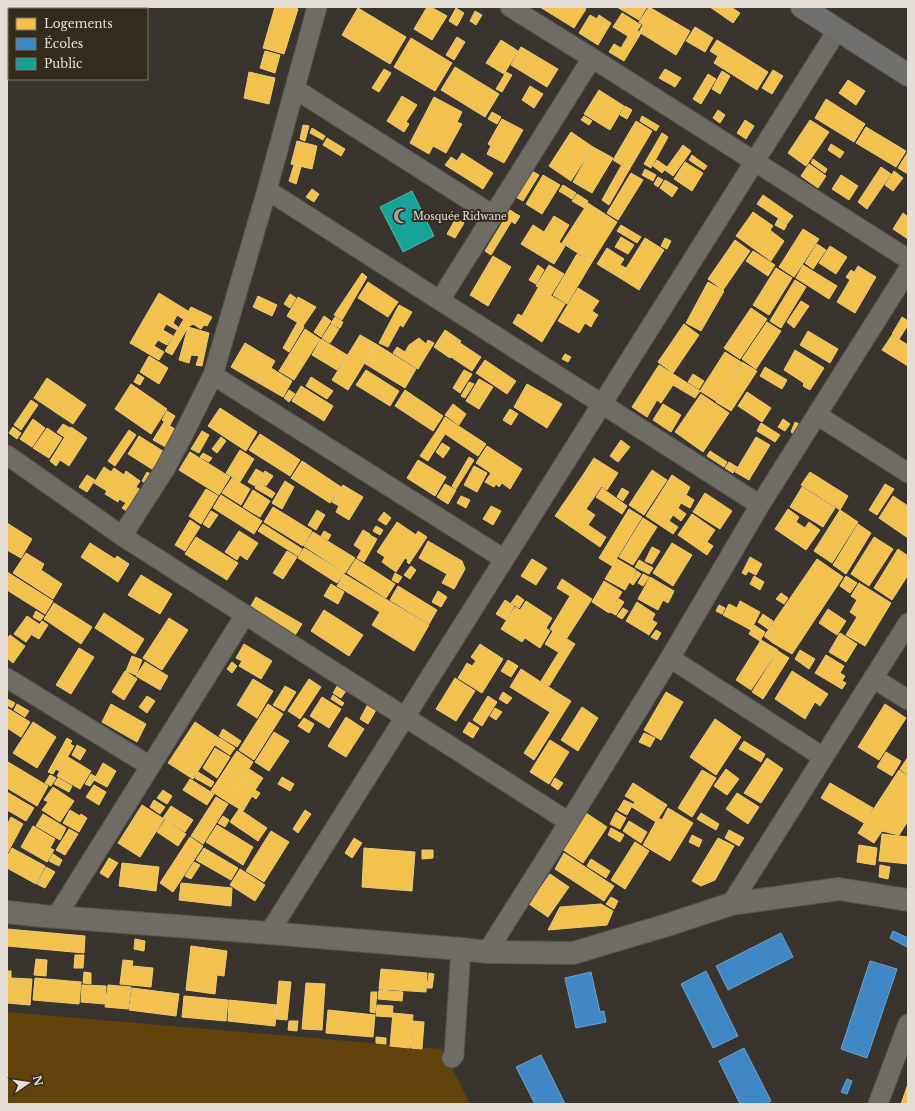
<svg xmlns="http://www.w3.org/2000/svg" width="915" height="1111" font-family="'Libre Baskerville',serif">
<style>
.green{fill:#63430c}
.homes{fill:#f2c14e;stroke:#eeca77}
.schools{fill:#3f88c5;stroke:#71a2ca}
.public{fill:#17a398;stroke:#55b5ab}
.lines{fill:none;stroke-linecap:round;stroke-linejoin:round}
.minor-casing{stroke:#57524d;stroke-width:21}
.tertiary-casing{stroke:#57524d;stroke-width:24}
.primary-casing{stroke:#57524d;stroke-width:24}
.minor{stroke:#6f6b65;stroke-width:19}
.tertiary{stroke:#6f6b65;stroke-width:22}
.primary{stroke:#70706f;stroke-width:22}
.labels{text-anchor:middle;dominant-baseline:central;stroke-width:4;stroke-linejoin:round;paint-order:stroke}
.poi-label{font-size:10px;fill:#e5ded7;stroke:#342b1f;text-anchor:start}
</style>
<rect width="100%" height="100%" fill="#39342e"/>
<path class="green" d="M7 1012 442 1049 470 1104H7Z"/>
<path class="homes" d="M275 7H292L298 9 284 54 263 48Z
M427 7H431L447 16 432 40 414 29Z
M540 7H583L586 9 574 28Z
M617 7H647L639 20Z
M649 7 690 31 676 55 639 32 643 25 639 22Z
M710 7H731L740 13 733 23Z
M358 8 406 37 390 64 342 35Z
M456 8 464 13 457 26 449 21Z
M475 11 482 15 476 25 470 21Z
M622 13 641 25 637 31 641 33 624 61 609 52 614 44 621 48 628 36 613 27Z
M590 15 597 19 599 15 611 23 598 45 579 33Z
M695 27 713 38 705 52 686 41Z
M457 37 465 42 454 60 446 55Z
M411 38 452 63 435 91 394 67Z
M501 40 518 51 504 74 486 63Z
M717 40 768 72 757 90 714 63 718 56 710 51Z
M521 47 558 69 547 87 511 65Z
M265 51 280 55 275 73 260 68Z
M455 67 499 94 485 117 441 90Z
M384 69 391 73 379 92 372 88Z
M665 69 681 78 675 87 659 78Z
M773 70 783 76 772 94 762 88Z
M722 71 730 76 720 94 712 89Z
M249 72 275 78 269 104 244 98Z
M506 72 512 75 502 92 496 89Z
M708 74 716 79 701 104 693 99Z
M848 80 865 91 856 105 839 93Z
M530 86 543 94 534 108 522 100Z
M599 90 624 106 610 130 584 114Z
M402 96 417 105 406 122 409 124 404 132 387 121Z
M434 97 462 112 457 122 462 124 446 153 433 146 429 154 410 143Z
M826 99 865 124 854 142 815 118Z
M625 106 632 110 627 119 620 115Z
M718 110 725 115 720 123 713 118Z
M492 112 501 117 497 124 488 119Z
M584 116 592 121 589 125 581 120Z
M642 116 659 126 656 131 640 121Z
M502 119 523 130 504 163 487 154 491 146 488 144Z
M745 120 754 126 746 139 737 133Z
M810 120 829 132 806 166 788 153Z
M636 121 652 131 629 170 613 160Z
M303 125 309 126 305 141 300 139Z
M866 127 906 151 896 167 856 143Z
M312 128 325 136 323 140 310 133Z
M571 132 593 147 571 181 549 166Z
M662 133 668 137 651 168 644 164Z
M327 138 345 149 341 156 323 145Z
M297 141 317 146 312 169 291 164Z
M831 144 844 152 840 158 828 150Z
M683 145 691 151 673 176 665 170Z
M593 147 613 158 592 193 573 182Z
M908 152V174L898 168Z
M462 153 493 173 483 189 445 165 451 157 457 161Z
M692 155 707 166 704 170 689 160Z
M813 159 827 169 825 173 811 163Z
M657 160 667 167 662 173 653 166Z
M685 162 703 173 692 191 674 179Z
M809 164 826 176 818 188 801 176Z
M294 165 301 167 296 184 289 181Z
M621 166 629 170 609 205 602 200Z
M881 167 891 174 867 209 858 202Z
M645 169 656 175 653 181 642 175Z
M530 170 539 175 523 201 514 196Z
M894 171 903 178 893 191 885 185Z
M631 173 643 180 618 220 607 213Z
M543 175 560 185 542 214 526 204Z
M841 175 858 186 849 200 832 189Z
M658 177 663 180 658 187 654 184Z
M665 180 678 188 672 197 660 188Z
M563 185 576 193 572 199 559 191Z
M312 189 319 194 314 202 306 197Z
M577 194 588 201 584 208 572 201Z
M763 195 793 216 787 224 757 204Z
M588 203 617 222 592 262 562 243Z
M510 210 516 214 491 255 485 251Z
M753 212 773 226 770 230 784 241 771 261 736 236Z
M903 213 908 217V239L893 229Z
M516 214 520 216 515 224 511 221Z
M554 216 569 225 559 242 565 246 554 264 521 244 533 225 544 232Z
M456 218 464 223 455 238 447 234Z
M778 219 787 225 784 230 775 225Z
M621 225 641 237 637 243 617 231Z
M803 229 819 239 794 277 779 267Z
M621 237 634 245 628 254 615 247Z
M645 238 664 250 639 290 620 278Z
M665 238 671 241 667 249 661 246Z
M735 240 750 251 723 290 708 279Z
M817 244 826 250 813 269 805 263Z
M830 246 847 257 836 274 819 263Z
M607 248 624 259 620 265 626 268 620 278 597 264Z
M753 251 775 265 768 276 746 261Z
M577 254 592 262 567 304 553 295Z
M493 256 511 267 488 306 470 295Z
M538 265 544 270 536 284 529 280Z
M549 265 564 274 551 295 536 286Z
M803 265 837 286 829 299 796 278Z
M858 266 876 277 855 313 837 302Z
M776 268 792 278 769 315 753 305Z
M851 270 854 272 850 280 846 277Z
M362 273 367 277 342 320 334 315Z
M795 280 806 287 781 328 770 321Z
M368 282 398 302 388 317 358 298Z
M708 282 724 291 701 331 686 323Z
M538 288 565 304 542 342 513 323 518 314 522 316Z
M578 288 599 301 592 311 598 315 594 321 591 327 585 323 579 333 558 321Z
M159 293 188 311 183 319 177 315 173 323 178 327 177 330 166 324 163 330 173 336 167 345 158 340 154 346 164 352 159 360 130 343Z
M290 294 296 298 290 308 284 304Z
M258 296 277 305 272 316 253 307Z
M298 297 316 307 303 326 287 316Z
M801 301 809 306 794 328 787 322Z
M399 305 412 312 403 327 400 325 388 347 379 343Z
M191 307 212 317 207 326 204 325 201 329 193 324 188 327 172 355 165 351Z
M751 308 767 319 740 359 724 348Z
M324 316 331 321 321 337 314 332Z
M335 317 343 322 340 328 331 323Z
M902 317 908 321V325L899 339 892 334Z
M767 322 781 331 756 369 742 359Z
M297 323 304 327 289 352 283 348Z
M331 324 339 329 330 343 322 338Z
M684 324 699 335 673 373 658 362Z
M188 327 209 333 202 366 196 365 199 356 191 355 189 363 179 360Z
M305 329 320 339 294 380 279 371Z
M445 330 461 341 450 358 434 347Z
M808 331 838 349 830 363 800 345Z
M360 335 376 344 348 390 332 380Z
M892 335 908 345V366L882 350Z
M419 338 426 344 428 340 434 343 418 369 393 353 397 347 405 352 409 345Z
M321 339 347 355 337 370 312 355Z
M245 343 275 361 271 368 292 381 283 397 231 367Z
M460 343 481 357 472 371 451 357Z
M376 344 416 369 405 388 364 363Z
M795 350 824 368 810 390 803 386 804 383 784 370Z
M725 352 741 362 716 401 700 391Z
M565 354 571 357 568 362 562 359Z
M149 356 168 368 159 384 140 372Z
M485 360 516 381 507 394 476 373Z
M742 362 757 371 731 411 716 402Z
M659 365 700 391 695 398 673 385 661 403 657 400 647 417 632 407Z
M765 367 787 380 782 389 760 376Z
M366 370 399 391 390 406 356 385Z
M464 370 472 374 460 393 453 388Z
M138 374 144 378 140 385 134 382Z
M693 374 704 381 699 389 688 382Z
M311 377 333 391 327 399 306 386Z
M47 378 86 405 73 424 34 398Z
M479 379 493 387 479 409 466 401Z
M469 382 474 384 465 398 461 396Z
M131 384 167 409 151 434 115 409Z
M527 384 562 404 547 428 514 407Z
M301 386 333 406 324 421 292 401Z
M289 390 295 394 289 402 284 398Z
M405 390 443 416 433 431 395 406Z
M747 392 771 408 762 422 738 406Z
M701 394 729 413 703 452 675 432Z
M31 400 38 405 21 430 14 425Z
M453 404 466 414 459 425 445 415Z
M663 404 681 415 671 432 653 420Z
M220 408 257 432 246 451 208 426Z
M510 409 518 414 511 425 503 420Z
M167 411 175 416 170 425 162 420Z
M445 417 486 444 478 456 438 429Z
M33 419 45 428 32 447 20 439Z
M783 419 790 424 785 431 778 427Z
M164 422 181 433 171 450 153 440Z
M795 422 799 424 794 434 791 432Z
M761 423 780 435 775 442 757 431Z
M63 424 70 428 64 437 57 432Z
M13 427 21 433 17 439 9 433Z
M71 427 87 438 69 466 60 460 56 466 50 461Z
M47 428 62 438 49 458 33 448Z
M438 429 445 434 428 461 420 456Z
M129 430 136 435 115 466 108 461Z
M202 431 209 435 199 453 191 449Z
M260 434 300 460 290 476 249 450Z
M139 436 166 453 155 471 128 454Z
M221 437 226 441 217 453 212 449Z
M756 437 770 445 749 480 735 472Z
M621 440 630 447 618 462 610 456Z
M442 443 450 448 443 458 436 452Z
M487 446 522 469 510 489 502 483 499 487 496 484 494 487 485 482 491 473 476 463Z
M240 450 254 459 240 482 226 473Z
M710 451 727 462 724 467 707 456Z
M190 452 230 477 219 495 179 470Z
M203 453 212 458 209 462 200 457Z
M469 457 474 460 456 489 452 486Z
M594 458 618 473 607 490 583 475Z
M418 460 446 477 435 496 407 478Z
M302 461 341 487 330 503 291 478Z
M729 462 737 467 733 473 725 468Z
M474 466 487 473 477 492 464 485Z
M104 467 111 472 114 468 124 475 126 471 140 481 136 487 142 491 128 512 122 508 126 503 119 499 118 502 105 494 107 491 94 483Z
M256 469 263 473 255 486 248 482Z
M652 470 667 480 644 515 629 505Z
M265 471 273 476 266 486 258 481Z
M147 472 152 475 147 484 142 481Z
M810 472 848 496 840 510 801 485Z
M87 475 95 480 87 492 79 487Z
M583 475 601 487 586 509 595 515 588 525 606 537 600 547 555 516Z
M672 475 690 487 686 495 694 500 690 508 681 503 678 508 686 514 681 521 673 515 669 521 678 527 673 534 646 516Z
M232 478 250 489 241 505 222 493Z
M285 481 294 487 282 509 272 503Z
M258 482 275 493 272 498 255 488Z
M445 484 456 490 448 504 437 497Z
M885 484 894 489 877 515 869 510Z
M343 485 363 497 349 520 336 512 339 506 332 502Z
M802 487 835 508 823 527 790 507Z
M602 488 627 506 622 514 596 497Z
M622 488 629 492 623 501 617 497Z
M206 489 218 496 201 524 189 516Z
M253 490 270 501 260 517 243 507Z
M705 493 732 511 720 529 693 512Z
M221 495 262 521 254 534 213 508Z
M461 496 470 500 466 508 457 503Z
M893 496 908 506V538L879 518Z
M491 506 501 511 493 525 483 519Z
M273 507 312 531 303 546 264 522Z
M629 509 642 517 612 566 599 558Z
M788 509 799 517 796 522 805 528 809 522 820 530 806 550 775 529Z
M317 510 325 515 316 530 308 525Z
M840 510 858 522 832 563 814 551Z
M211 511 218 515 209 528 203 524Z
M384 512 391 518 386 525 378 520Z
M692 514 715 530 707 542 713 546 707 555 678 535Z
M643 518 657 527 633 565 619 557Z
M190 520 200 527 185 551 175 545Z
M397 522 416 535 418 531 427 537 409 564 407 562 408 560 405 558 396 572 382 562 385 557 377 552Z
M7 523 32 539 21 558 7 550Z
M263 524 302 549 298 556 258 531Z
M858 524 871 533 846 574 833 565Z
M376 526 383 530 380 535 373 531Z
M363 530 370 534 361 550 354 545Z
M239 531 258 543 247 560 240 555 237 560 225 552Z
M324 531 331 535 328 540 321 536Z
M313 532 355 558 345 573 304 546Z
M370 535 377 539 364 562 357 558Z
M196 537 238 563 227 580 185 554Z
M874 537 893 549 869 586 851 574Z
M428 541 462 561 465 569 454 589 442 583 447 574 419 558Z
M90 543 115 559 117 556 129 564 118 582 81 557Z
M672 543 692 555 673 586 653 573Z
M652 547 660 551 652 564 645 561Z
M304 548 344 573 337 583 298 558Z
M898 549 908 556V575L892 600 874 588Z
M287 551 297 557 283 579 273 573Z
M26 553 44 564 41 570 62 584 53 599 13 573Z
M750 557 762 564 756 575 748 571 746 575 742 573Z
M356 559 395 584 386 598 347 573Z
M532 559 547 568 536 585 521 576Z
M617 559 636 570 625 590 605 579Z
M817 559 843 577 792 654 773 643 764 636Z
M639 560 653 568 649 574 635 567Z
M411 566 416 570 410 579 404 575Z
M637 571 641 574 633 585 629 582Z
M7 572 53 601 45 614 7 590Z
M395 573 402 577 398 583 392 580Z
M344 574 429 625 414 651 372 625 380 612 337 586Z
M643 574 649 577 643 586 638 583Z
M141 575 172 594 160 614 128 595Z
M754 576 764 582 760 590 750 584Z
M846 576 857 583 850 593 840 586Z
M650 577 674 591 668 603 663 600 658 610 638 599Z
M562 579 592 599 558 652 545 644 553 631 550 629 570 596 557 588Z
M604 581 622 592 609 613 592 602Z
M859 583 891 603 865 646 846 635 857 617 850 612 857 600 851 596Z
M331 584 344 592 338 604 324 596Z
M398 586 437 610 429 624 390 600Z
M438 591 447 597 441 607 432 602Z
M781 593 788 598 784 604 776 599Z
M517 595 524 600 519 608 511 603Z
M256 597 302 624 294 637 248 611Z
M619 599 624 602 616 615 610 612Z
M505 600 514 606 506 620 496 614Z
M526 601 552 618 546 628 550 631 540 648 525 638 522 642 501 629 515 607 520 610Z
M740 601 760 612 751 630 723 615 729 604 737 608Z
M637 602 655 614 652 620 657 623 649 635 626 621Z
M54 603 92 627 81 644 44 619Z
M719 605 725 608 722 614 716 611Z
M623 608 628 611 622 619 617 616Z
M828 609 846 621 837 635 819 623Z
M324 610 363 635 349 656 311 631Z
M36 611 44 616 40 621 33 617Z
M104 613 144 639 135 654 95 628Z
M763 614 773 621 768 629 758 622Z
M27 616 39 624 26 642 14 634Z
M169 618 188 630 162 670 143 658Z
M42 621 48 625 39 639 32 635Z
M754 625 765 632 760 641 749 634Z
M656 630 661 633 657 640 651 637Z
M840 633 857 644 846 662 829 652Z
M10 635 25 646 13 663 7 658V639Z
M567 639 575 644 549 686 541 681Z
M761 640 778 650 751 690 736 680Z
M244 644 272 661 261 679 239 666 242 661 236 658Z
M480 644 503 659 482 693 458 678 467 663 472 666 476 661 471 657Z
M79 648 94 657 71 694 56 685Z
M800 650 815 659 809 669 795 659Z
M778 651 789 658 763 699 752 692Z
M826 655 844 666 840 673 845 676 842 681 846 683 842 689 815 673Z
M132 656 142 660 136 675 126 671Z
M508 660 518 666 511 677 501 671Z
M145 662 168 676 160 690 136 676Z
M232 662 237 666 232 673 227 669Z
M521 669 561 695 550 712 510 687Z
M125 671 137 679 124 700 112 692Z
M792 671 828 694 820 706 815 702 805 719 775 699Z
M455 678 475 691 456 721 436 709Z
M253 679 273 691 257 718 237 705Z
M309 679 321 687 300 719 288 711Z
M339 683 348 688 341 698 333 693Z
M285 686 296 692 284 711 273 705Z
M503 692 512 698 507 704 499 699Z
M666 692 683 702 661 740 644 730Z
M333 695 344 703 342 706 331 699Z
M561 695 571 701 534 760 524 753Z
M147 696 155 701 147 713 139 707Z
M488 696 497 702 482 726 473 720Z
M322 697 341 709 329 728 310 716Z
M7 699 15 703 12 708 7 705Z
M17 704 29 711 25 717 14 710Z
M111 704 146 724 137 742 102 722Z
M268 704 283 714 254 760 239 750Z
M368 704 376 710 368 724 360 719Z
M885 704 906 718 879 760 858 747Z
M582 707 598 718 578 751 561 740Z
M7 708 30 722 21 737 7 728Z
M495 708 502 712 496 720 490 716Z
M346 717 364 729 346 757 328 746Z
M304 718 314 724 309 733 298 726Z
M715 719 741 737 716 775 690 757Z
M33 722 56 737 37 768 13 753Z
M195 722 219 738 193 779 168 763Z
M469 722 479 728 473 738 463 732Z
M223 729 241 741 237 747 219 736Z
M274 732 289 741 269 771 255 762Z
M644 733 655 738 650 747 639 742Z
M67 738 72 741 70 744 74 746 59 771 56 769 53 774 48 772Z
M220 738 235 748 230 755 215 745Z
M550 740 569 752 549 784 530 772Z
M744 741 765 754 761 762 739 749Z
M77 745 86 750 80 760 72 755Z
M215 748 230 757 217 778 203 768Z
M237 751 253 762 228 802 211 791Z
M886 752 901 761 892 776 877 767Z
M68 757 91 771 80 789 57 776Z
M908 757V775L900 769Z
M767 758 783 769 761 803 744 793Z
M8 762 48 786 37 806 7 788V764Z
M103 763 116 771 107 787 94 780Z
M249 769 263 778 255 790 260 793 256 799 252 796 243 811 228 802Z
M726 769 739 779 727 795 714 786Z
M702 770 716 778 692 817 678 808Z
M899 770 908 776V821L899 835 882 831 874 843 858 833Z
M198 772 214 782 211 787 195 778Z
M91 774 96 777 90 786 85 784Z
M50 775 56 778 51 786 45 783Z
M282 777 294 784 290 791 278 784Z
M58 778 72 786 69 792 54 784Z
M555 778 563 783 558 790 551 785Z
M190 779 214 794 207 805 183 790Z
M633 783 667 805 656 822 632 807 635 802 625 796Z
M830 783 873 808 864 823 821 798Z
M94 785 106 792 99 805 86 797Z
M53 787 74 801 60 822 42 810 48 802 44 800Z
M163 790 172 796 167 804 157 798Z
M7 792 34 808 26 821 7 810Z
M737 793 759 807 748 824 726 809Z
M216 797 228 804 203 844 191 836Z
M154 800 165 807 160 814 150 807Z
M624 800 633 804 627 815 618 810Z
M142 805 164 819 140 857 118 843Z
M171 806 193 820 185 832 163 818Z
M668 808 693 823 670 861 643 845 658 818 662 820Z
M239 809 267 828 258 841 230 822Z
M70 810 80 816 81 814 87 818 79 832 63 823Z
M305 810 311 814 298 833 293 829Z
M616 812 626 818 620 829 610 824Z
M586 813 607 827 583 863 562 849Z
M701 813 719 824 716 830 697 819Z
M43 814 66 828 60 840 36 826Z
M223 816 229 820 225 827 218 823Z
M11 817 23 824 7 854V825Z
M165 820 186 834 178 846 157 832Z
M629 821 647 832 641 843 623 831Z
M217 825 253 847 243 865 206 842Z
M33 826 55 839 50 848 54 850 47 862 21 847Z
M611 828 624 835 620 842 608 835Z
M69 829 78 834 65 855 56 850Z
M729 830 744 838 739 846 725 838Z
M271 831 289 842 264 882 246 871Z
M882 834 908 837V864L879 861Z
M692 835 702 840 699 847 689 842Z
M190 837 203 846 173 892 160 883Z
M354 838 362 843 352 858 345 853Z
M718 838 734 846 715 880 701 886 692 881Z
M635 842 649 851 625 889 611 880Z
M859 845 877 848 875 865 857 862Z
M12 848 45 866 36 884 7 868V857Z
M204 848 238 868 231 880 196 860Z
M364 848 415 852 412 891 362 887Z
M422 850H433V858L422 859Z
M564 853 614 886 604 901 555 869Z
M53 854 62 860 59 866 49 861Z
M109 858 118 863 108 878 100 873Z
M591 859 610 871 606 878 587 866Z
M194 862 200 865 191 879 185 876Z
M122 863 159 867 156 891 119 886Z
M880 865 890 867 888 879 879 877Z
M46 867 55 872 45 888 37 884Z
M240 869 265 885 255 901 230 885Z
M550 874 569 887 548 917 529 904Z
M181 883 232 888 231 906 179 900Z
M611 897 618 901 614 909 606 904Z
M601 904 613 911 607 925 548 930 560 907Z
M7 929 85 936 84 953 7 946Z
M135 939 145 941 144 951 134 949Z
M191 946 227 951 224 976 217 975 215 994 186 990Z
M75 955H84L83 968H74Z
M36 959 47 960 46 976 34 975Z
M123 960 133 961 132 966 153 968 151 987 120 984Z
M381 969 427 973 426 992 379 989Z
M7 971H11V978L32 979 30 1005 7 1003Z
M84 972 91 973V984L83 983Z
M429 973 434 974 432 988H427Z
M35 978 81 982 79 1004 33 1000Z
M279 981 291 982 287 1020 276 1019Z
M306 983 325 984 322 1030 302 1029Z
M82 985 106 986 105 1004 81 1002Z
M108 985 131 987 128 1009 105 1007Z
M132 988 179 994 176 1016 129 1010Z
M379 990 403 992 402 1001 378 999Z
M371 992H377L375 1013 370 1012Z
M184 996 228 1000 226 1021 182 1017Z
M229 1000 277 1005 275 1026 228 1021Z
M377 1005 393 1006 392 1017 376 1016Z
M328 1010 375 1015 373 1037 326 1033Z
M393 1013 413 1015 410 1048 390 1046Z
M289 1021H298L297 1031 288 1030Z
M413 1021 424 1022 422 1049 411 1048Z
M376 1037 386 1038V1044L376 1043Z
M908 1084V1104H901Z"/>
<path class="schools" d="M893 931 908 938 907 947 890 938Z
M781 933 793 957 728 990 716 966Z
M870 961 897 969 867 1058 841 1049Z
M706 971 738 1036 713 1048 681 984Z
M591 972 600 1012 604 1011 606 1022 576 1028 565 978Z
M744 1048 771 1101 766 1104H740L719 1061Z
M541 1055 565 1104H535L516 1067Z
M847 1079 852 1081 847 1094 841 1092Z"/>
<path class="public" d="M412 191 434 236 403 252 380 207Z"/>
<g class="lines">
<g class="minor-casing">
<path id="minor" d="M510 7 592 58 908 259
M295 89 493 215
M267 190 760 505
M440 300 592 58
M213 375 504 559
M817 415 908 473
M7 455 122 536 569 822
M122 536 165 469 183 435 213 375 267 190 317 7
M670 658 823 757
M7 678 150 766
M873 678 908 700
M731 904 908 623
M56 917 245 615
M269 933 838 29
M487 952 569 822 670 658 760 505 908 270
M452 1058 454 1055 461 949
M878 1104 908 1024"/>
</g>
<g class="tertiary-casing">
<path id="tertiary" d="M7 912 43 916 269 933 461 949 487 952 573 953 664 926 731 904 839 889 908 900"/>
</g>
<g class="primary-casing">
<path id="primary" d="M802 7 908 75"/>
</g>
<use href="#minor" class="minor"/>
<use href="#tertiary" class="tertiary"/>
<use href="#primary" class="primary"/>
</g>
<defs>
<g id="mosque-bare" transform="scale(1.2)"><path d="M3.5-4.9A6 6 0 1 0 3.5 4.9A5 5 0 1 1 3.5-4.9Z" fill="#a9a29c" stroke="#342b1f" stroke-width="2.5" paint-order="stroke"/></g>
</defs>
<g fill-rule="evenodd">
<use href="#mosque-bare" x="401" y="216"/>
</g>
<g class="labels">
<g class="poi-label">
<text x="413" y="216">Mosquée Ridwane</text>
</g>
</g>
<rect width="915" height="1111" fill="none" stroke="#e5ded7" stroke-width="16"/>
<rect x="8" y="8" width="140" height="72" fill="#342b1f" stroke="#7b7369"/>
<rect x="16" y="18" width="20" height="12" fill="#f2c14e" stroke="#7b7369"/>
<text x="44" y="28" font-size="12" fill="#e5ded7">Logements</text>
<rect x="16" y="38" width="20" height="12" fill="#3f88c5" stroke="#7b7369"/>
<text x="44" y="48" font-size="12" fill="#e5ded7">Écoles</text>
<rect x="16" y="58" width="20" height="12" fill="#17a398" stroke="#7b7369"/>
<text x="44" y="68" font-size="12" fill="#e5ded7">Public</text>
<g transform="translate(28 1083) rotate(77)" stroke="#342b1f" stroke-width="3" paint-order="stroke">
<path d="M0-3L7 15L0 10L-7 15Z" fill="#e5ded7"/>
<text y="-6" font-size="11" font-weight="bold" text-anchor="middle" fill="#e5ded7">N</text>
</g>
</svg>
